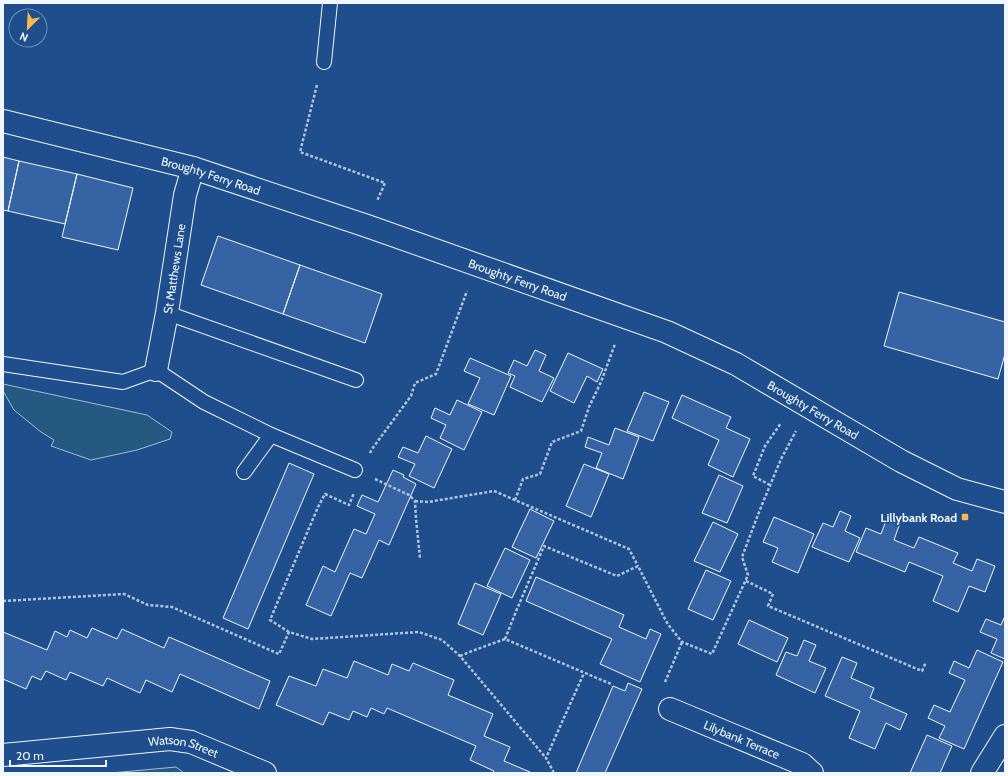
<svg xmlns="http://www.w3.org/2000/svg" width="1008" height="776" font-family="Cabin,sans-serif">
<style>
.green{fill:#245a82;stroke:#a8bbd7}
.building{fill:#3563a3;stroke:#f2f6ff}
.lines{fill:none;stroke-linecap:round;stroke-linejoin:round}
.service-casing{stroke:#f2f6ff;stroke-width:16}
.minor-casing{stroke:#f2f6ff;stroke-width:24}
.tertiary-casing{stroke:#f2f6ff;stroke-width:24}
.path{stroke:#b3c4dc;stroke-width:2.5;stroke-dasharray:3 2;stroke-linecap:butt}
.service{stroke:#1f4e8c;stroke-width:14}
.minor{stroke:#1f4e8c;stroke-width:22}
.tertiary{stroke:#1f4e8c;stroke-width:22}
.poi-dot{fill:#ffb74d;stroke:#1f4e8c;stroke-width:1.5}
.labels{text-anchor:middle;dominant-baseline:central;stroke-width:3;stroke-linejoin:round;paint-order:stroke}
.street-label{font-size:12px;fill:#f2f6ff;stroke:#1f4e8c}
.poi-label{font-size:12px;font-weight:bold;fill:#f2f6ff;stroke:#1f4e8c;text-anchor:end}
</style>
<rect width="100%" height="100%" fill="#1f4e8c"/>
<path class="green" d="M3 384 147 415 172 432 170 439 137 450 91 460 51 446 54 440 41 432 14 410 3 391Z
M176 767 184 773H111Z"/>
<path class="building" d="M3 157 19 161 8 211 3 210Z
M19 161 77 174 65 224 8 211Z
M77 174 133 188 118 250 62 237Z
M218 236 300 265 283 314 201 285Z
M300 265 382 294 365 343 283 314Z
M899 292 1005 322V354L998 379 884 346Z
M535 350 546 355 539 371 554 378 542 402 510 387 515 376 508 373 514 360 527 366Z
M568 353 603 369 597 382 587 376 574 403 550 391Z
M470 358 511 376 494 415 468 404 480 378 464 371Z
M644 392 669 402 653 441 627 431Z
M682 395 731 417 726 428 750 439 733 477 708 465 719 440 672 418Z
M457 400 482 412 464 450 440 438 446 425 431 418 435 408 450 415Z
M615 428 639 437 623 479 596 468 602 453 585 447 588 437 609 445Z
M426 436 452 449 434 488 409 476 415 464 398 457 403 447 418 453Z
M289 463 314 474 248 629 223 618Z
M584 464 609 474 591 517 566 506Z
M393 470 404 475 403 477 416 484 389 545 379 540 362 578 350 573 331 616 306 605 323 566 335 572 354 529 366 534 375 514 357 506 362 495 378 502Z
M719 475 743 486 727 523 702 513Z
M530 509 554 521 536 558 512 547Z
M840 511 851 516 845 531 860 538 849 562 812 547 823 523 833 527Z
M774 517 814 534 798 573 772 562 778 548 763 542Z
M887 518 900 523 894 540 914 548 919 537 958 553 953 563 972 571 977 559 995 566 985 592 969 586 958 612 933 601 943 576 909 562 905 572 856 552 866 528 881 534Z
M713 522 738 534 720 572 694 561Z
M505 548 530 560 512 598 487 586Z
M706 570 731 581 713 620 688 609Z
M536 577 624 615 619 627 646 639 650 629 661 634 640 682 600 664 612 639 526 601Z
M475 583 501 594 483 635 458 624Z
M1005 616V659L991 653 997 639 980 632 986 619 1001 625Z
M749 620 788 638 777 662 738 644Z
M92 628 117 639 122 629 164 648 169 637 270 681 259 709 180 674 172 692 146 680 140 693 107 678 103 686 70 672 66 680 46 671 41 680 32 676 26 689 3 679V632L47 650 55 631 67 637 70 630 87 638Z
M804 640 816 645 809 661 826 668 815 693 776 675 786 652 797 656Z
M977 650 1003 662 964 749 939 738 945 726 928 718 934 705 950 712 965 680 949 673 954 661 969 668Z
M842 657 857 663 851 678 874 688 870 698 907 714 900 730 886 723 875 749 849 738 860 711 825 696Z
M354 661 388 675 392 664 409 671 413 663 454 680 448 695 493 714 484 736 510 747 504 761 530 772 529 773H493L494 771 470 760 476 746 387 708 384 714 371 708 367 717 353 711 349 720 329 712 323 725 276 705 289 676 316 686 323 669 347 678Z
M628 683 642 689 605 773H576L613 686 625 691Z
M927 735 952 746 940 773H910Z"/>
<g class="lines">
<g class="service-casing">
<path id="service" d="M324 62 330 3
M167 313 356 380
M3 364 123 382 156 370 204 402 271 435 355 470
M244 472 271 435"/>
</g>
<g class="minor-casing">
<g id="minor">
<path id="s1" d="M156 370 167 313 185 195 193 168"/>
<path id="s2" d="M670 709 802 764 812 773"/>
<path id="s3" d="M3 755 170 739 191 742 265 773"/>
<path d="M982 773 1005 736"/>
</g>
</g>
<g class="tertiary-casing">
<g id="tertiary">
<path id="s4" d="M3 121 193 168 367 226 667 332 736 364 901 461 957 489 1005 502"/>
</g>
</g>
<path class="path" d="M317 85 300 152 385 183 377 201
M370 453 372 449 411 396 415 383 436 374 467 291
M375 479 409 495 415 501 416 519 420 558
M770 485 753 476 765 446 781 423
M515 500 523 479 540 474 552 442 581 431 589 407 601 382 615 344
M415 501 428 502 494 491 629 549 638 566
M746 581 773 594 768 606 922 671 926 662
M3 601 124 594 148 605 172 607 279 654 289 632 312 639 419 632 442 640 460 656 546 758
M289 632 270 620 318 507 325 494 349 505 354 493
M505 639 517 609 544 546 617 576 638 566 666 621 670 627 682 642 712 654 748 575 742 557 759 512 781 459 796 431
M460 656 472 651 505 639 611 684
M665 682 682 642
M553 773V771L546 758 584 673"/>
<use href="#service" class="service"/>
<use href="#minor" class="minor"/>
<use href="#tertiary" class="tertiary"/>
</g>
<rect class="poi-dot" x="961" y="513" width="8" height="8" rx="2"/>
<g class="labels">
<g class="street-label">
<text stroke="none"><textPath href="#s4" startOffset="215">Broughty Ferry Road</textPath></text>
<text stroke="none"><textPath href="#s1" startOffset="103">St Matthews Lane</textPath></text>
<text stroke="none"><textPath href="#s4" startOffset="539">Broughty Ferry Road</textPath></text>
<text stroke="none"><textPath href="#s4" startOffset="863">Broughty Ferry Road</textPath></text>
<text stroke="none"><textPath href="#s2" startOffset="78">Lilybank Terrace</textPath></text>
<text stroke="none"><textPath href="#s3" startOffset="182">Watson Street</textPath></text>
</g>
<g class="poi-label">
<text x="957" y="517">Lillybank Road</text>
</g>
</g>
<rect width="1008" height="776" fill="none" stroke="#f2f6ff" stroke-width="8"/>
<g transform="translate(28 28) rotate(204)"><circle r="19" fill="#1f4e8c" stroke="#7391ba"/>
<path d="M0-3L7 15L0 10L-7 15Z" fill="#ffb74d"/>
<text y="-6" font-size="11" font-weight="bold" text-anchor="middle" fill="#f2f6ff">N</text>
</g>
<path d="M10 760v6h96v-6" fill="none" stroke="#f2f6ff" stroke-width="2"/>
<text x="16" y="760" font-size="12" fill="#f2f6ff" stroke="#1f4e8c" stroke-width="3" paint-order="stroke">20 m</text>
</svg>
